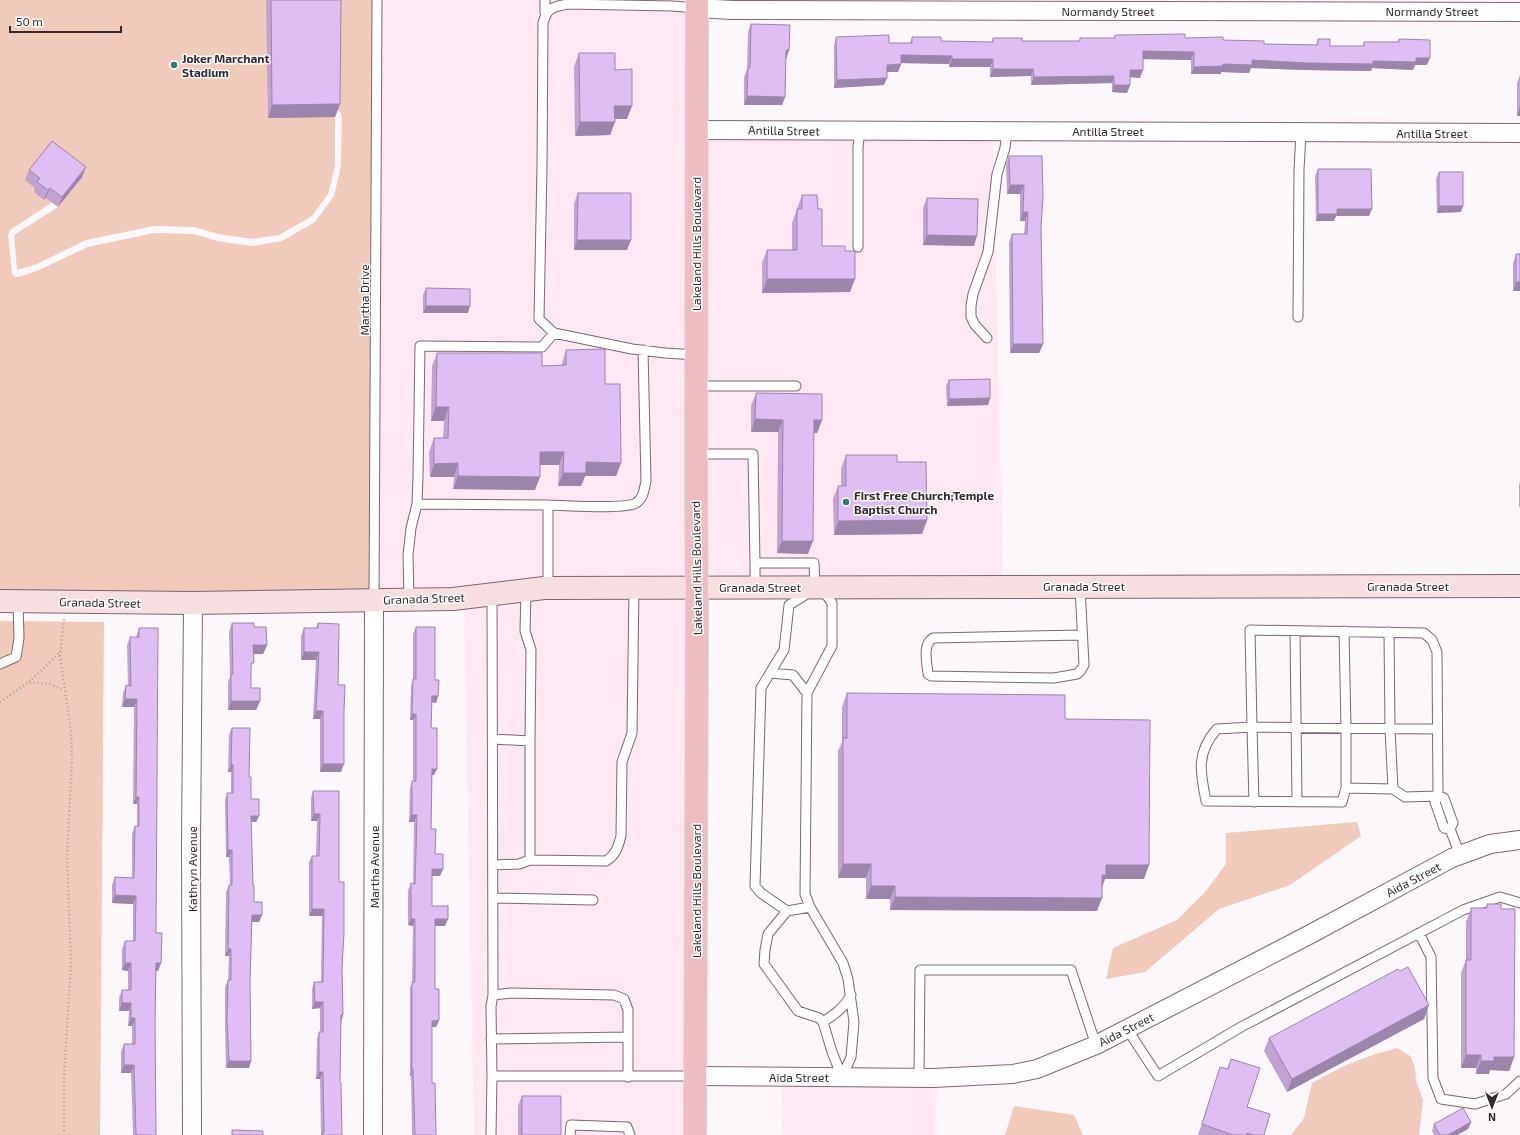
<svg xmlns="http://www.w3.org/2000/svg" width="1520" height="1135" font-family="'Exo 2',sans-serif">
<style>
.built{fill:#fde8f3}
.green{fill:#f0caba;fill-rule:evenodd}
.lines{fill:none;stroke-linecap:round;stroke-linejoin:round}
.lane-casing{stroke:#7d6673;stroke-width:11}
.street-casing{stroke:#7d6673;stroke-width:20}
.secondary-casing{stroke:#7d6673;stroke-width:24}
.primary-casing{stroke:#d6d4d6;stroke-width:24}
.path{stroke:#a9a2a6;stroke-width:2.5;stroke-dasharray:1 3;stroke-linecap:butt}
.lane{stroke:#fff;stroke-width:9}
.street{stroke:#fff;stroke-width:18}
.secondary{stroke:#f7dee0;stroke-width:22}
.primary{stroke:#efbcc1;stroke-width:22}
.wall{fill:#c0a3d1}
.shaded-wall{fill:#9c85aa}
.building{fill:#dfbef3;stroke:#9c85aa}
.poi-dot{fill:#327a76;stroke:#fff;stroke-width:1.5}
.labels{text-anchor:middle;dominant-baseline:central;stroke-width:3;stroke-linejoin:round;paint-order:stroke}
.street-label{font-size:12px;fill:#342a30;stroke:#fff}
.poi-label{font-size:12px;font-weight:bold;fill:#342a30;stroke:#fff;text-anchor:start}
</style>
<rect width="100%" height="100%" fill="#fcf7fa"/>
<path class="built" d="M372 0H689V578L453 590 370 591Z
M704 138 993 140 1003 577 705 578Z
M690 595 687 1135H474L464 606 545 596Z
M810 1086H937L935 1135H783L781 1087Z"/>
<path class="green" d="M0 0H372L370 591 318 593H0ZM337 110 341 113 342 118 341 166 334 196 315 222 282 241 252 246 217 241 194 234 154 233 88 247 39 270 19 277H15L12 274 8 235 10 230 54 201 82 177 58 207 14 235 17 270 37 264 86 240 154 226 194 227 218 234 253 239 279 235 312 216 328 194 335 166V111Z
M0 621 104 622 100 1135H0Z
M1357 822 1361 836 1290 885 1219 909 1145 972 1106 979 1113 948 1177 920 1205 892 1226 864V833Z
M1397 1048 1410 1056 1415 1067 1416 1081 1423 1100 1419 1135H1291L1304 1118 1312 1083C1342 1066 1363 1057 1397 1048Z
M1014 1106 1074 1115 1083 1135H1005Z"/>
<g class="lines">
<g class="lane-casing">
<path id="lane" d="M545 0V13
M858 247V147L860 131
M1298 317 1299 170 1301 133
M987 338 975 325 971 317V306L973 294 988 252 997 174 1005 148 1007 131
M696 355 665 353 632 349 554 333 539 319 542 167 543 23C547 8 552 7 567 4L672 6 697 8
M696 386H796
M696 454H753L755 563H814L815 586
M417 504 548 505
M755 563V587
M1080 587 1084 665 1081 670 1077 674 1054 678 931 676 928 674C927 662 922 645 933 638L1082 635
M548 588V505C565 505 623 510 636 503 644 498 644 489 646 481L643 350
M822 589 832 603V646L807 693 805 894 810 907 843 963 848 979 854 1022 851 1057 842 1077
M492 594 493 995
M409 599 408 555 411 528 417 504 418 476 420 346 542 347 554 333
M374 600 377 0
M1295 631 1297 802
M1344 631 1346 728V788
M1389 632 1390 729 1393 789
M0 664 16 657 19 638 18 602
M770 673 793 675 807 693
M1437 729 1252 727 1250 630 1424 633 1432 640 1437 652 1438 796 1435 802 1444 828 1450 829
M493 739 530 741 531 650 525 631 526 590
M1254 802 1252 727 1217 729C1196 752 1200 772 1206 801 1251 801 1297 802 1342 802L1346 788 1393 789 1405 797 1438 796 1444 798 1453 823 1450 829
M1450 829 1460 855
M530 860 606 861C616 855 618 847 621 836L622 762 632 733 634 587
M493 865 519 864 530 860V741
M494 898 593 900
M810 907 787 911 768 934 765 950 764 964 798 1011 819 1018 823 1022 832 1052 842 1077
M787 911 761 893 755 886 761 688 784 650 789 605 810 592
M1419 933 1431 957 1433 1078 1441 1099 1475 1104 1506 1094 1520 1081
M823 1022C835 1014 844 1008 851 995
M1127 1029 1158 1076 1241 1027 1463 910 1500 897 1520 903
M491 1039 628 1037
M492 1076 491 1006 493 995 511 993 614 995 624 999 628 1010V1077
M919 1078 920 970H1071L1096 1045
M491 1135 492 1076H696
M570 1135 571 1125 627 1127 630 1135"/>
</g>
<g class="street-casing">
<path id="street" d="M697 8 732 10 1520 12
M696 130 1520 133
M696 1076 933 1078 1013 1074 1037 1069 1096 1045 1305 937 1452 858 1490 844 1520 840
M192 1135 191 845 193 603
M373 1135 374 600"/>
</g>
<g class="secondary-casing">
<path id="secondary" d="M0 601 193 603 453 599 544 588 1520 586"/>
</g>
<g class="primary-casing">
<path id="primary" d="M695 1135 697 609 696 493 697 0"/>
</g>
<path class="path" d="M29 682 61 651
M0 702 29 682 50 684 64 690
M64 1135V1077L71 963 67 858 72 760 71 732 60 656 64 619"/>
<use href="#lane" class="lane"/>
<use href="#street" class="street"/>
<use href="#secondary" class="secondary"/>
<use href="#primary" class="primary"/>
</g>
<path class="wall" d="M266 0H341L340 104 335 117 268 118Z
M751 24 789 50 786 59 785 97 782 105H744V77L747 69 748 32Z
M1115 35 1185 38 1264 44 1316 45 1318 39 1330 46H1363L1364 42H1398L1399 39 1427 65H1415L1413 70 1372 68 1371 71 1304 70 1251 68 1249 73 1221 72V74H1191V60L1143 59 1140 78 1130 77V85L1127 93 1112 92V83L1031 85V76L990 77V67H949V64L901 63V64L898 72H887L884 85 834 88V45L836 37 889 43H910L912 37 941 41 992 42 993 38 1022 41H1079L1080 38H1114Z
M579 53 615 70 627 119H615V122L610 135 575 136 574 67Z
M1520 75V116H1517V83Z
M1009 156H1042L1041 226 1043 344 1039 353H1010L1009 243 1012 234H1024L1025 221H1020V194H1007L1006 165Z
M1318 169 1369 216H1336L1334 221H1316L1315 176Z
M29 170 82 177 58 207 46 198 44 200 34 192 35 188 25 180Z
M1439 172 1461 212 1437 213 1436 179Z
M578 193 627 250H574V203Z
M802 195 818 209 822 246 845 251 850 292 762 293V263L767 250H792V223Z
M927 198 974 246 923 245V208Z
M1516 254H1520V291H1513V263Z
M426 288 468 313H423V295Z
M566 350 605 384 621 463 616 476H585L581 486H558L559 465H540L535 490 453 489 454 477H430L429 452 434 438H443L444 421H431L432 366 437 353 542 366 562 365V363Z
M949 380 990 398 988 405 947 406 946 386Z
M756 393 822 420 817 433H813L808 554 777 553 778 432H751V406Z
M846 455 927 520 922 534 834 535 833 499 838 486H841V469Z
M1520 482V507H1519V485Z
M232 623 254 627 267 645 263 654H253L251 669V688L260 701 256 710H228V682L230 677 229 632Z
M318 623 338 685 341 772H320V719H313L316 660H301V636L304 628H316Z
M416 627 435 680 438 696 436 703 432 702 431 728 434 775H432L431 829 435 854 440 876H432V906L445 926H435V989L439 1020 436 1027H432V1083L436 1135H412L411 1076H410V988L412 982 413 926 408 925V890L411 883H413L414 822H409L410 788 412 781H413V720H410L411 686 413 679V634Z
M139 628 156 933 161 963 158 971H156L155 1023 156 1135H133L131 1073H121V1052L124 1044H132V1026H128L129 1011H119V998L122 990H128V971L122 970V949L125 941H133V904L112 903V885L115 877 132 878V834L135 826H137V804H133L134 707H122L123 693 126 685 128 686 127 645 130 637H136Z
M847 693 1065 719 1144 879H1105L1102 887 1097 911 890 910V899H866V878H838V751L842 742V707Z
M232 728 249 777 251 799 259 816 256 822H251L253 885 254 902 262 915 259 922H252L250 981 251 1061 249 1068H226L225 1027V987L228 980 229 956H225L226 892 229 885H230L229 857H226L225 800 227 793H231V772H228L229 734Z
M313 791 339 882 342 967 343 1015 341 1022 340 1083 342 1135H321L320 1079H316L317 1039 319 1032H320V1008L312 1009V989L314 982H321L322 916H309V862L312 856H316L317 821H311V798Z
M1487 904 1501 909 1514 1057 1509 1071 1490 1070 1489 1074H1476V1068H1461V973L1466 960V922L1471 908H1486Z
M1429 1005 1424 1019 1287 1092 1264 1051 1269 1038Z
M1231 1059 1247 1107 1264 1135H1198L1220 1067 1227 1069Z
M522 1096 561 1135H518V1106Z
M1471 1122 1468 1129 1457 1135H1434L1432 1131 1434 1124Z"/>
<path class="shaded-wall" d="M786 50H789L786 59Z
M1143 51 1194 52 1191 60 1141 59Z
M901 55 952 56 949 64 898 63Z
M1416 58H1430L1427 65H1415L1413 70 1372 68 1371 71 1304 70 1251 68 1249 73 1221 72V74H1191L1194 67 1223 64 1252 60 1373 61Z
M952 59H993L990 67H949Z
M901 64 898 72H884L887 65Z
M993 69H1033L1031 76 990 77Z
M1130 70H1143L1140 78 1127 77Z
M1114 76 1112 83 1031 85 1034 77Z
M887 78 884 85 834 88 837 80Z
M1114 85H1130L1127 93 1112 92Z
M747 96 785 97 782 105H744Z
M340 104 335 117 268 118 272 105Z
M614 106H632L627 119H610Z
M1520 106V116H1517Z
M580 122H615L610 135 575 136Z
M86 167 82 177 58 207 62 197Z
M1010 185H1024L1020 194H1007Z
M50 188 46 198 44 200 48 190Z
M1439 206H1463L1461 212 1437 213Z
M1337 209H1372L1369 216H1336L1334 221H1316L1318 214Z
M1023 212H1028L1025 221H1020Z
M927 235 977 236 974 246 923 245Z
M577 240H631L627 250H574Z
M767 279H855L850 292 762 293Z
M1516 282H1520V291H1513Z
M426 306H470L468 313H423Z
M1013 344H1043L1039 353H1010Z
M990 398 988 405 947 406 949 399Z
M436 407H449L444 421H431Z
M755 419 783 420 778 432H751Z
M814 420H822L817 433 809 432Z
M540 452H564L559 465H535Z
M586 462 621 463 616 476H585L581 486H558L563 473Z
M458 463 454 477H430L434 464Z
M458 476 540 477 535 490 453 489Z
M927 520 922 534 834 535 838 521Z
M782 541H813L808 554 777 553Z
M253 645H267L263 654H250Z
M304 652H319L316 660H301Z
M432 696H438L436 703 429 702Z
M125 699H137L134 707H122Z
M231 701H260L256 710H228Z
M316 711H323L320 719H313Z
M412 714H416L413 720H410Z
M323 764H344L341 772H320Z
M231 765H233L231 772H228Z
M432 769H437L434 775H430Z
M136 797H139L137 804H133Z
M314 814H320L317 821H311Z
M412 815H417L414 822H409Z
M251 816H259L256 822H248Z
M228 850H232L229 857H226Z
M843 864H871L866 878H838Z
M1106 865H1149L1144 879H1105L1101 889H1097Z
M432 869H443L440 876H430Z
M871 886H895L890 899H866Z
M115 895 136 896 133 904 112 903Z
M895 897 1102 898 1097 911 890 910Z
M312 909H324L322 916H309Z
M252 915H262L259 922H250Z
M411 919H415L413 926 408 925Z
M435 919H448L445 926H433Z
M228 949H231L229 956H225Z
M125 963H131L128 971 122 970Z
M156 963H161L158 971H153Z
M315 1002H323L320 1008 312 1009Z
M122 1003H131L129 1011H119Z
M1429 1005 1424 1019 1287 1092 1292 1079Z
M341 1015H343L341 1022Z
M131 1018H135L132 1026H128Z
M439 1020 436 1027H429L432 1021Z
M1466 1055H1481L1476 1068H1461Z
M1494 1057H1514L1509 1071 1490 1070 1489 1074H1476L1481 1061Z
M229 1061H251L249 1068H226Z
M124 1065H134L131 1073H121Z
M412 1069H413L411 1076H410Z
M319 1072H323L320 1079H316Z
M1471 1122 1468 1129 1457 1135H1448Z"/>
<path class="building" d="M271 0H341L340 104 272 105Z
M751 24 790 25 789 50H786L785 97 747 96 748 68H750Z
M1185 34V38L1223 37V40L1264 41V44L1318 45V39H1330V46H1364V42H1399V39L1430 40V58H1416V62L1373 61V64L1307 63 1252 60V65L1223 64V66L1194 67V52L1143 51V70H1130V85H1114V76L1034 77 1033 69H993V59H952V56L901 55V64L887 65V78L837 80 836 37 889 35V43H912V37H941V41L993 42V38H1022V41H1080V38H1115V35Z
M579 53H615V70L632 69V106H614L615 122H580Z
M52 141 86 167 62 197 50 188 48 190 37 182 40 178 29 170Z
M1009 156H1042L1043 198 1041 226 1043 344H1013L1012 234H1027L1028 212H1023L1024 185H1010Z
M1318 169H1371L1372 209H1337V214H1318Z
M1439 172H1463V206H1439Z
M578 193H631V240H577Z
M802 195H817L818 209H822V246H845V251H855V279H767V250H797V209H802Z
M927 198 978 199 977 236 927 235Z
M1516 254H1520V282H1516Z
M426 288 470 289V306H426Z
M605 349V384H620L621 463 586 462V473H563L564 452H540V477L458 476V463L434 464V438H448L449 407H436L437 353H542V366L566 365V350Z
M990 379V398L949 399V380Z
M756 393 822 394V420H814L813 541H782L783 420 755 419Z
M846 455H897V462H926L927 520 838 521V486H846Z
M232 623H254V627H266L267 645H253L254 663H251V688H260V701H231V674H233Z
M318 623 339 624 338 685H345L344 711V764H323V711H316L319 652H304V628H318Z
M416 627H435V680H439L438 696H432L431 728H437V769H432L431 829H436L435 854H443V869H432V906H448V919H435V989H439V1020L432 1021V1083H435L436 1135H415L413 1069H412V982H415V919H411V883L415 884 417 815H412V781H416V714H412L413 679H416Z
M139 628H158L156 933H162L161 963H156L155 1023 156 1135H136L134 1065H124V1044H135V1018H131V1003H122V990H131V963H125V941H135L136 896 115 895V877L134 878 135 826H139V797H136L137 699H125L126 685 131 686 130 637H139Z
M847 693 1065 695V719L1150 720 1149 865H1106V875H1102V898L895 897V886H871V864H843V738H847Z
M232 728H250L249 777H251V799H259V816H251L253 885H254V902H262V915H252L250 981 251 1061H229L227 1020 228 980H231V949H228L229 885H232V850H228L227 793H233V765H231Z
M313 791H339V882H344V933L342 967 343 1015H341L340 1083H341L342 1135H322V1133H324L323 1072H319V1032H323V1002H315L314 982H323L324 909H312V856H319L320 814H314Z
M1487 904H1501V909H1515L1514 1057H1494V1061H1481V1055H1466V960H1471V908H1487Z
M1408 967 1429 1005 1292 1079 1269 1038 1398 969 1400 971Z
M1231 1059 1260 1068 1247 1107 1270 1114 1264 1135H1254L1247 1133 1246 1135H1233L1202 1124 1220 1067 1228 1069Z
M522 1096H561V1135H522Z
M1463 1108 1471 1122 1448 1135H1440L1434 1124Z
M232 1130 263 1131V1135H232Z"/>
<g class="poi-dot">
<circle cx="174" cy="65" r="4"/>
<circle cx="846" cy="502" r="4"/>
</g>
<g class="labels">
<g class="street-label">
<text x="1108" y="11">Normandy Street</text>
<text x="1432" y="11">Normandy Street</text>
<text transform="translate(784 130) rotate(1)">Antilla Street</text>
<text x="1108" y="131">Antilla Street</text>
<text x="1432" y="133">Antilla Street</text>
<text transform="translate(696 244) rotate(-90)">Lakeland Hills Boulevard</text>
<text transform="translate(364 300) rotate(-90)">Martha Drive</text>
<text transform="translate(696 568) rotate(-91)">Lakeland Hills Boulevard</text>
<text x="1084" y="586">Granada Street</text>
<text x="1408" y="586">Granada Street</text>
<text x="760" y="587">Granada Street</text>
<text transform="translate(424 598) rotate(-2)">Granada Street</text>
<text transform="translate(100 602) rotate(1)">Granada Street</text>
<text transform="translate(374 867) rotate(-90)">Martha Avenue</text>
<text transform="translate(192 869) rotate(-90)">Kathryn Avenue</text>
<text transform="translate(1413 879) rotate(-28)">Aida Street</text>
<text transform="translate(696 891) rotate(-90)">Lakeland Hills Boulevard</text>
<text transform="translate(1126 1029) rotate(-27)">Aida Street</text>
<text x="799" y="1077">Aida Street</text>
</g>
<g class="poi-label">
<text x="182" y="58">Joker Marchant<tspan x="182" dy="14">Stadium</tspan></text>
<text x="854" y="495">First Free Church;Temple<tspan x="854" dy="14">Baptist Church</tspan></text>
</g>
</g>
<g transform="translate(1492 1107) rotate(180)" stroke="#ffffff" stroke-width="3" paint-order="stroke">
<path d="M0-3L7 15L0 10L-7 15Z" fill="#342a30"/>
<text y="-6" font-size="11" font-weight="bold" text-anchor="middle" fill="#342a30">N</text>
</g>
<path d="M10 26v6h111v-6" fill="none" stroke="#342a30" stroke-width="2"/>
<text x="16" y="26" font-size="12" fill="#342a30" stroke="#ffffff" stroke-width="3" paint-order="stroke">50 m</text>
</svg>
